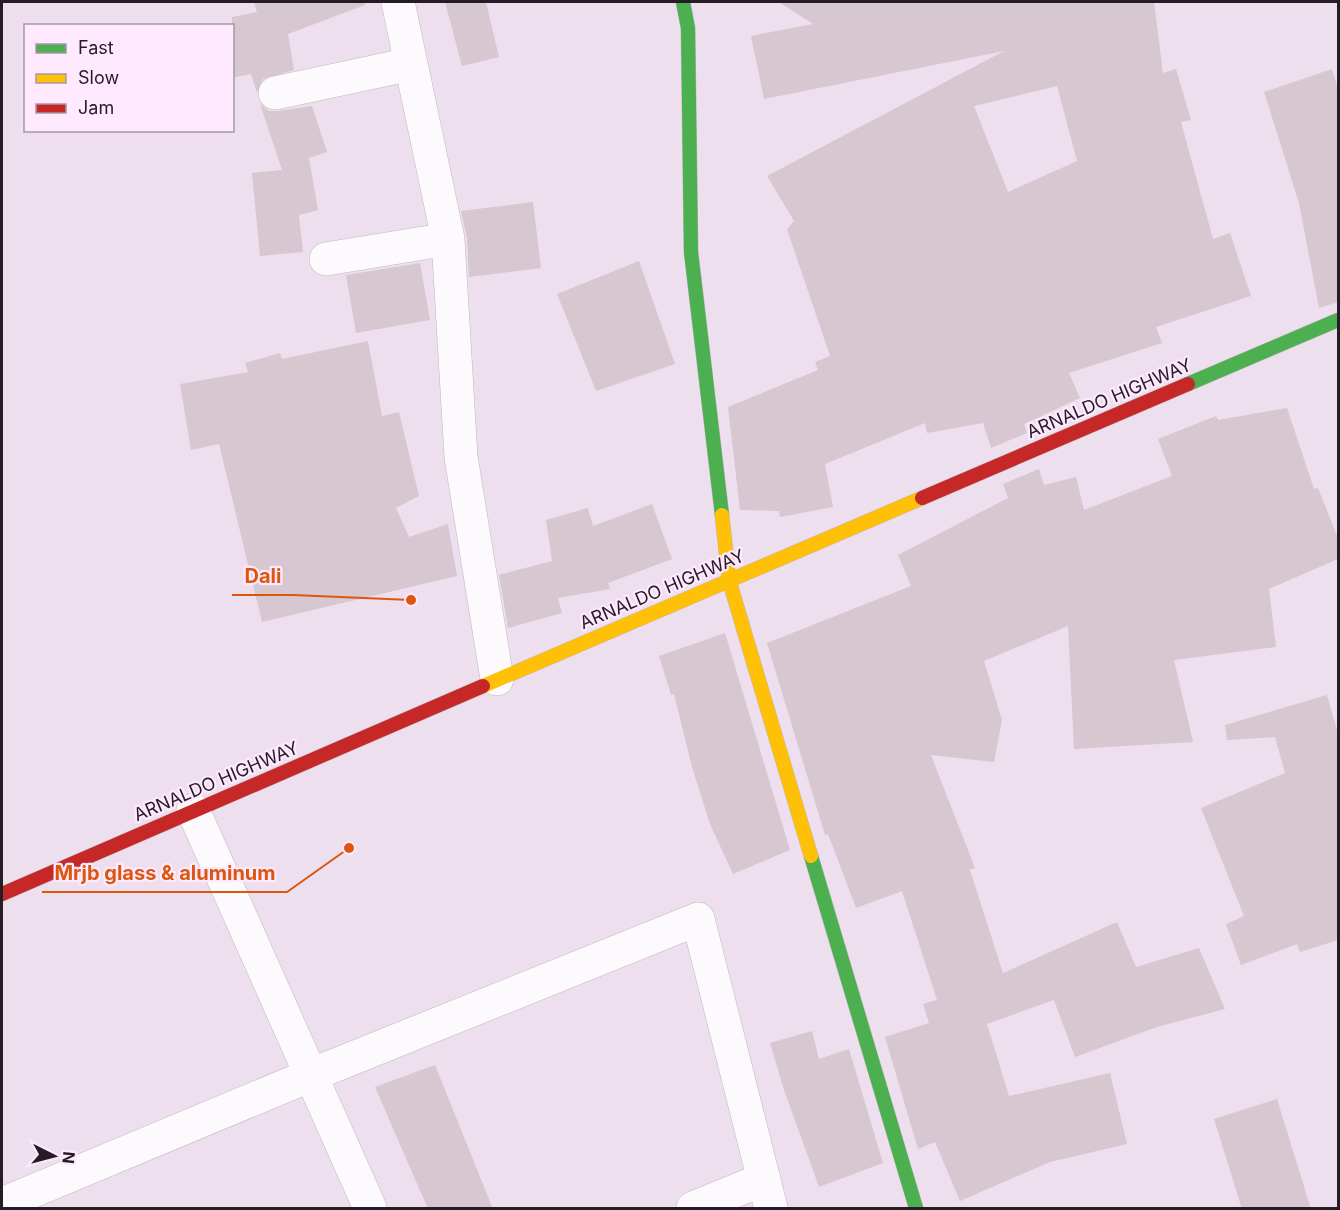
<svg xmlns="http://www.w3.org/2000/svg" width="1340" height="1210" font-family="Inter,sans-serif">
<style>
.building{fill:#d6c7d0;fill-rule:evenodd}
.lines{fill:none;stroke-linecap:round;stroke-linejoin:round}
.street-casing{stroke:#c1b6c1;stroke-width:34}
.fast-casing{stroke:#c1b6c1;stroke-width:15}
.slow-casing{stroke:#c1b6c1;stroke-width:15}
.jam-casing{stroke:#c1b6c1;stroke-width:15}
.street{stroke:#fcfafc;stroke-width:33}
.fast{stroke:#4caf50;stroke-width:14}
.slow{stroke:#ffc107;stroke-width:14}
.jam{stroke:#c62828;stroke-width:14}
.labels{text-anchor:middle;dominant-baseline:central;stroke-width:4.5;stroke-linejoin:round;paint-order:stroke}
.street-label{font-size:18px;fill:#251c25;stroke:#fee9fe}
.leader{fill:none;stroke:#de560d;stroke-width:2}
.callout-dot{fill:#de560d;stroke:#fee9fe;stroke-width:2}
.callout-label{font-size:20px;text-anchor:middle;font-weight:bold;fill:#de560d;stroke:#fee9fe;stroke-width:4.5;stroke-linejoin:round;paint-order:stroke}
</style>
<rect width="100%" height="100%" fill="#eedfee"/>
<path class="building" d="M254 2H365V5L288 34 294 70 263 79 257 93 251 74 232 78V17L257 12Z
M445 2H486L499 57 462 66Z
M779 2H1154L1163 73 1176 69 1191 120 1181 122 1213 239 1230 233 1251 296 1156 327 1162 343 1069 373 1080 398 1024 424 1027 433 991 448 983 423 927 433 925 423 825 464 833 507 780 517 779 511 740 510 728 407 818 370 815 362 830 356 787 229 794 221 767 176 1004 51 764 99 751 36 813 24ZM1057 86 1077 161 1008 192 974 106Z
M1332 69 1338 89V302L1319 308 1299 203 1264 92Z
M260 104 269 111H278L312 106 327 152 309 158 318 210 299 215 303 252 260 256 252 173 282 170Z
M533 202 541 268 469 277 467 238 461 211Z
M639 261 675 364 596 391 557 294Z
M420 263 430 320 356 333 346 275Z
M368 341 382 416 399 412 419 496 396 508 409 537 448 524 457 576 262 622 219 444 191 450 180 384 248 372 245 363 280 353 282 359Z
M1287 408 1314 489 1318 488 1338 538V559L1269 589 1276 647 1174 660 1193 742 1074 749 1068 626 984 661 1002 720 994 762 931 755 975 868 970 870 1003 973 1117 922 1136 967 1199 948 1225 1009 1157 1027 1075 1057 1054 1000 987 1024 1009 1096 1110 1073 1127 1144 1050 1162 960 1201 935 1142 918 1149 885 1037 929 1023 923 1004 937 1000 902 891 856 908 828 834 825 835 767 643 911 586 898 555 1008 498 1003 484 1039 469 1044 485 1076 477 1084 510 1172 476 1158 439 1216 416 1218 420Z
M652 504 672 559 608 583 610 589 558 598 562 613 508 628 499 575 552 561 546 520 588 508 593 526Z
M725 633 790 850 733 874 710 824 692 767 674 694 671 695 659 656Z
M1327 695 1338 734V940L1300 952 1297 944 1241 965 1226 924 1244 916 1201 808 1285 773 1275 737 1227 740 1225 725Z
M812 1031 819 1059 849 1049 883 1163 819 1187 784 1090 770 1043Z
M435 1065 493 1209H428L375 1087Z
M1277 1099 1311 1209H1242L1214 1119Z"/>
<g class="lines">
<g class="street-casing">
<path id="street" d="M398 2 448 239 461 457 497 679
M275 93 411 64
M326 259 448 239
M193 810 370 1208
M2 1204 311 1075 698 919 771 1208
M693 1208 764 1179"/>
</g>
<g class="fast-casing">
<path id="fast" d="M683 2 688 28 691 252 722 515
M1188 384 1338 320
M811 856 916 1208"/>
</g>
<g class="slow-casing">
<path id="slow" d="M722 515 729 580 811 856
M483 686 922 498"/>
</g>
<g class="jam-casing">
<path id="jam" d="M922 498 1188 384
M2 894 483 686"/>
</g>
<use href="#street" class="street"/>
<use href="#fast" class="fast"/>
<use href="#slow" class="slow"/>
<use href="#jam" class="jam"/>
</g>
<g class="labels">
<g class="street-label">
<text transform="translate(1109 398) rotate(-23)">ARNALDO HIGHWAY</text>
<text transform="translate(662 589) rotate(-23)">ARNALDO HIGHWAY</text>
<text transform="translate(216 781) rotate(-23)">ARNALDO HIGHWAY</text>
</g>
</g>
<path class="leader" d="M411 600L293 595H232M349 848L287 892H42"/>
<g class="callout-dot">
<circle cx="411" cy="600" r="6"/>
<circle cx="349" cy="848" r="6"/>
</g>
<g class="callout-label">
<text x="263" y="583">Dali</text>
<text x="165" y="880">Mrjb glass &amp; aluminum</text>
</g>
<rect width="1340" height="1210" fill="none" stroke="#251c25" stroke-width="6"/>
<rect x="24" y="24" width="210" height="108" fill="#fee9fe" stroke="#a797a7" stroke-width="1.5"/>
<rect x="36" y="44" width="30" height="9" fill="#4caf50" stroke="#a797a7" stroke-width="1.5"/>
<text x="78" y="54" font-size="18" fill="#251c25">Fast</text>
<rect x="36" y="74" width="30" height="9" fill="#ffc107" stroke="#a797a7" stroke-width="1.5"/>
<text x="78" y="84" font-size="18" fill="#251c25">Slow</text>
<rect x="36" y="104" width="30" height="9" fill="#c62828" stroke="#a797a7" stroke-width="1.5"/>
<text x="78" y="114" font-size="18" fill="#251c25">Jam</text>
<g transform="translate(54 1156) rotate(96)" stroke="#fee9fe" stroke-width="4.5" paint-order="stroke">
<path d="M0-4.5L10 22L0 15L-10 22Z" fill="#251c25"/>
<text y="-9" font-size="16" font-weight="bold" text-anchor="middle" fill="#251c25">N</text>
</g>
</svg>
